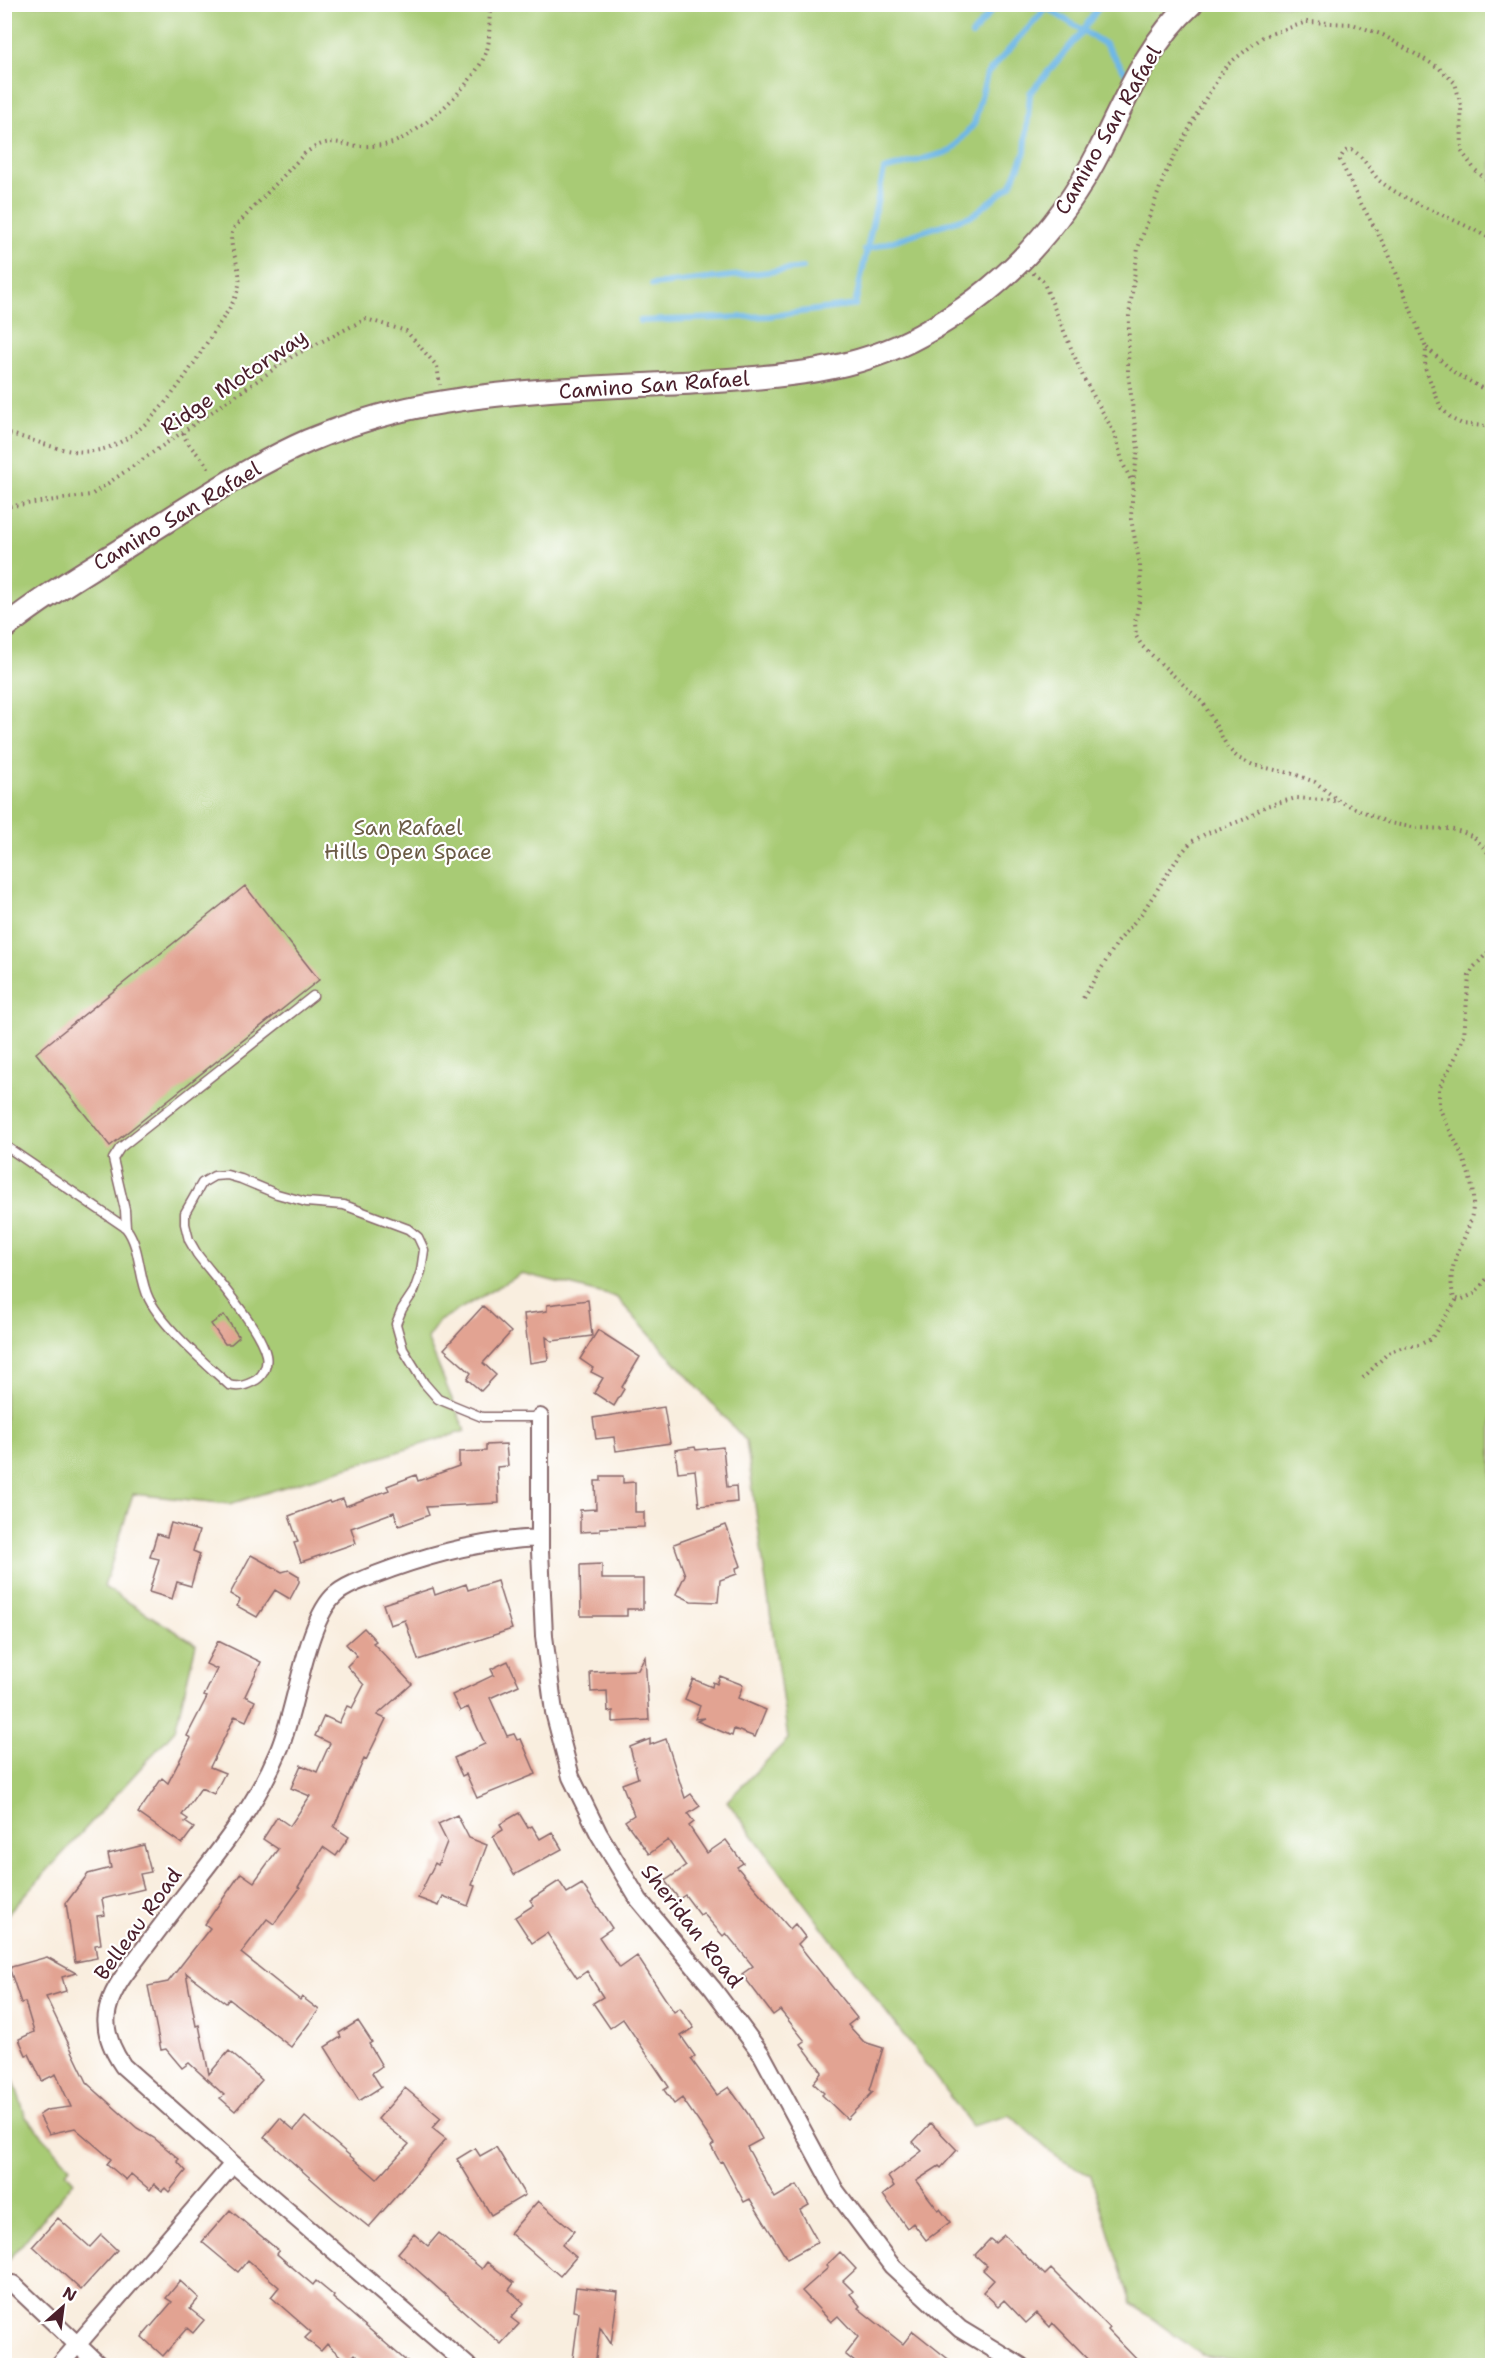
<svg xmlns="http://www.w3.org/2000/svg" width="1497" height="2370" font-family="'Shantell Sans',sans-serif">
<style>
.green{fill:#a8cb74;stroke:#797550;stroke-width:1.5}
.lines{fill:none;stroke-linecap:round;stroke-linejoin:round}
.stream{stroke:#6eb7e6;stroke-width:6}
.building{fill:#e2a392}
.lane-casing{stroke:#87676a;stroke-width:11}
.street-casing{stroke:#87676a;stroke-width:20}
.secondary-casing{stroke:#87676a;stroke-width:26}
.path{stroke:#87676a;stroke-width:4;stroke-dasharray:1.5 4.5;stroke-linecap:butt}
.lane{stroke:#fff;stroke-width:8}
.street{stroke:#fff;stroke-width:16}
.secondary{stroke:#fff;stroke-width:22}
.labels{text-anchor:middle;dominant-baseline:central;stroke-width:4.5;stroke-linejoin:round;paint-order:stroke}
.street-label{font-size:21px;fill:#4a1f2b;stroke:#fff}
.park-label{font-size:21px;fill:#6b5b45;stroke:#fff}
</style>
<rect width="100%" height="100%" fill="#fff"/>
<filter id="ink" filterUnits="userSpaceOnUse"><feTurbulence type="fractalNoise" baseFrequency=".0167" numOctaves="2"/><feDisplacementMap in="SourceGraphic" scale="12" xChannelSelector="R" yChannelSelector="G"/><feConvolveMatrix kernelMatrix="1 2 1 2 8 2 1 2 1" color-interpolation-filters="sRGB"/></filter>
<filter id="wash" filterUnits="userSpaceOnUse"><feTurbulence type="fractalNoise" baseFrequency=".008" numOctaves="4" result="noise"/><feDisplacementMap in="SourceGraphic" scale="24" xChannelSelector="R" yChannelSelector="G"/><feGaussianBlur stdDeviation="1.35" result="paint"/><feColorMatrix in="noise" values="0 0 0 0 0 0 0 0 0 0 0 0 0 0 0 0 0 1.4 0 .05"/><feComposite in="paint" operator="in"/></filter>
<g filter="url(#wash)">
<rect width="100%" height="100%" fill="#f9eedf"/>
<path class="green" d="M5 5H1492V2365L1261 2366 1202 2355 1131 2303 1091 2176 1056 2157 1010 2115 972 2126 727 1801 788 1739 746 1441 616 1297 522 1273 439 1321 427 1338 465 1431 230 1504 133 1494 104 1587 196 1644 175 1730 5 1917Z
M5 2055 26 2117 70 2167 66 2172 74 2181 5 2265Z"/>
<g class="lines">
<path class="stream" d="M1040 4 1105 44 1130 79
M972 35 997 4
M865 250 973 215 1011 185 1025 152 1030 93 1081 33 1101 4
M652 285 803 268
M640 321 769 316 855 305 884 170 951 151 974 124 987 74 1050 4"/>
</g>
<g id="blocks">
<path class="building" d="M245 886 319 980 110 1146 36 1053Z
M588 1300 592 1336 552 1341 546 1337 548 1360 530 1363 524 1314 547 1311V1305Z
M483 1306 511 1332 483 1363 496 1375 481 1391 467 1379 471 1373 444 1349Z
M224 1315 239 1337 231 1344H225L211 1324Z
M598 1330 640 1357 622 1387 624 1389 614 1406 594 1393 603 1378 591 1372 593 1368 580 1359Z
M664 1407 670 1443 616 1451 614 1437 596 1439 593 1418Z
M506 1444 508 1466 497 1467 499 1503 426 1507 429 1515 399 1526 394 1512 351 1528 356 1543 301 1562 294 1543 298 1542 289 1516 329 1501 330 1503 343 1499 346 1506 389 1490 387 1486 416 1475 418 1481 459 1466V1452L486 1451V1445Z
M695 1447 696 1450 723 1447 727 1487 736 1486 737 1502 699 1506 695 1470 678 1472 675 1450Z
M601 1476H623V1483L635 1482V1512H644V1527L600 1528V1531L580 1532V1510L596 1509 595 1481H601Z
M171 1523 199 1531 193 1551 200 1554 191 1586 177 1582 172 1599 149 1592 159 1559 150 1557 157 1534 167 1537Z
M726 1525 741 1566 736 1568 737 1574 720 1580 718 1602 691 1601 676 1594 685 1575 674 1544Z
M251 1555 282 1572 289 1570 299 1576V1582L290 1599 275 1590 257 1617 237 1606 240 1600 230 1594Z
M602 1564V1579H643V1609H627V1616H581L580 1565Z
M497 1581 512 1629 418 1660 405 1620 390 1625 383 1604 433 1588 435 1595 466 1584 468 1590Z
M364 1628 376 1641 373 1643 412 1684 377 1715 386 1719 366 1760 364 1759 334 1827 349 1837 336 1856 323 1847 298 1887 300 1888 274 1924 267 1919 241 1953 300 2000 302 1997 319 2010 291 2047 229 1999 226 2003 186 1973 196 2026 199 2025 209 2074 229 2051 262 2080 235 2111 220 2098 224 2095 189 2063 182 2068 166 2049 161 2050 148 1986 168 1982 210 1928 205 1924 241 1873 254 1882 278 1849 263 1839 277 1817 290 1826 310 1796 291 1788 301 1765 317 1772 330 1743 315 1736 324 1716 339 1723 347 1706 352 1708 364 1685 347 1666 357 1656 346 1644Z
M218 1641 261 1662 245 1696 255 1701 246 1721 235 1716 210 1767 225 1773 214 1794 201 1788 182 1815 188 1819 185 1822 194 1828 182 1844 138 1813 162 1778 168 1783 191 1738 187 1736 207 1697 204 1696 217 1669 206 1664Z
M645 1657 649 1720 613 1722V1711L608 1712 607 1691 591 1692 590 1672 638 1670Z
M508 1661 519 1685 490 1698 507 1736 514 1734 517 1740 521 1739 536 1774 477 1798 466 1774 462 1776 454 1758 485 1744 468 1707 460 1711 452 1695 494 1675 491 1669Z
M720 1676 743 1685 738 1698 766 1710 755 1737 734 1729 732 1736 697 1721 705 1718 695 1719 700 1706 685 1699 693 1679 712 1687 713 1682 717 1684Z
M650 1739V1745L666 1739 685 1798 691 1794 700 1806 688 1814 694 1822 689 1826 707 1853 726 1840 743 1863 737 1867 790 1929 795 1924 805 1937 798 1944 857 2018 848 2025 864 2042 883 2048 870 2090 873 2092 847 2119 822 2095 824 2093 813 2083 822 2072 801 2044 805 2041 780 2010 773 2015 742 1974 753 1966 726 1933 723 1936 703 1913 700 1915 685 1895 679 1899 665 1881 686 1866 668 1840 649 1854 625 1821 634 1815 622 1784 638 1778 630 1747Z
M519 1813 528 1828 532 1826 540 1839 552 1832 562 1849 514 1875 493 1836 503 1830 500 1824Z
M457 1815 469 1838 487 1845 472 1885 475 1886 468 1906 443 1896 439 1906 418 1898 435 1863 438 1865 447 1842 438 1824Z
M144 1845 151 1872 140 1874 144 1889 102 1899 105 1915 97 1916 101 1944 95 1945 97 1958 75 1962 66 1903 88 1874 111 1868 108 1854Z
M559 1881 567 1893 582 1884 600 1910 612 1928 599 1937 620 1968 637 1956 674 2012 680 2008 694 2028 681 2036 695 2056 691 2059 717 2095 729 2087 748 2114 762 2139 747 2147 775 2198 797 2185 809 2205 800 2210 818 2242 787 2259 750 2199 744 2202 722 2161 720 2162 711 2146 714 2144 682 2098 674 2104 664 2090 669 2087 623 2019 610 2028 593 2003 603 1997 587 1971 577 1978 547 1933 532 1943 515 1917 534 1905 530 1900Z
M47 1957 76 1973 62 1977 66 1991 46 1997 88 2084 137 2128 154 2138 179 2159 177 2161 186 2171 169 2192 165 2188 162 2191 154 2184 150 2190 131 2174 126 2180 107 2164 111 2159 75 2128 49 2134 39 2115 47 2110 71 2107 56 2074 42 2081 29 2054 26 2055 19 2039 34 2032 25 2002 21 2003 10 1970 11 1967Z
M358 2021 372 2042 369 2044 382 2066 372 2073 381 2087 359 2101 325 2047 341 2037 339 2033Z
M405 2088 441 2118 432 2128 446 2139 369 2227 334 2199 264 2137 280 2118 294 2130 305 2117 377 2179 409 2144 378 2119Z
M931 2123 957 2150 941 2168 939 2166 916 2181 938 2210 940 2209 950 2222 926 2240 913 2223 907 2228 883 2195 894 2186 888 2177 922 2151 913 2142Z
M496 2147 525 2195 491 2215 457 2159 475 2148 480 2156Z
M538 2201 574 2231 562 2245 576 2257 560 2276 510 2233Z
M230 2210 279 2251 277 2254 313 2285 316 2281 334 2296 333 2298 412 2366H381L373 2359 366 2365 354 2354 347 2362 327 2344 321 2351 305 2338 311 2332 271 2297 279 2287 248 2260 238 2272 202 2242Z
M58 2218 90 2247 101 2235 117 2250 81 2290 33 2246Z
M439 2233 482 2269 487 2262 514 2283 509 2290 524 2303 511 2318 519 2324 501 2344 398 2253 414 2234 428 2246Z
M1004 2235 1045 2275 1051 2269 1110 2328 1108 2330 1143 2366H1095L1053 2323 1050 2327 1037 2313 1026 2323 1004 2300 998 2306 983 2292 994 2280 983 2270 987 2266 975 2255 990 2239 995 2243Z
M840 2252 856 2269 843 2281 853 2291 850 2294 860 2306 858 2308 903 2344 913 2331 957 2366H860L845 2354 858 2337 838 2316 831 2322 802 2291 828 2268 826 2266Z
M180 2281 199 2298 190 2309 204 2320 193 2333 187 2328 163 2356 142 2337 172 2302 166 2298Z
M576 2287 618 2292 611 2344 600 2327 595 2366H572L579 2312 573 2311Z"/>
</g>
</g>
<g filter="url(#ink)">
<use href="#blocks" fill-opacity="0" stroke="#87676a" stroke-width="1.5"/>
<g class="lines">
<g class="lane-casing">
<path id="lane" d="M4 1145 126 1228C141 1247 138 1277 149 1299 164 1328 204 1362 229 1385 239 1388 247 1385 256 1380 264 1375 268 1364 266 1355 260 1327 215 1278 197 1254L189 1240 185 1224V1213L202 1183 214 1176 227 1175 241 1179 277 1194 306 1202 344 1205 408 1229 418 1237 424 1250 421 1271 414 1291 402 1309 396 1324 403 1349 424 1383 438 1399 482 1417H540
M126 1228 125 1210 113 1159 120 1148 313 996"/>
</g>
<g class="street-casing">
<path id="street" d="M540 1417V1551L544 1636 554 1712 571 1777 599 1834 639 1900 713 1989 762 2055 835 2190 892 2266 960 2329 1021 2366
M13 2284 100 2366
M59 2366 233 2164
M468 2366 232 2163 123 2066C100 2032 101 2008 125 1974 146 1946 167 1918 188 1891 224 1845 256 1805 279 1750 296 1711 306 1619 336 1594 346 1585 360 1581 372 1576 426 1555 482 1540 540 1538"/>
</g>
<g class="secondary-casing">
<path id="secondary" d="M4 628C45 595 91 569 135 541 191 506 247 468 308 441 351 423 398 409 444 402 528 388 615 387 700 382 776 377 853 373 921 335 1000 292 1060 229 1101 148 1126 98 1148 43 1191 4"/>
</g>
<path class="path" d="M1492 240C1457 218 1414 207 1381 182 1371 175 1351 130 1340 160L1358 198 1388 252 1426 348 1425 368 1441 408 1452 419 1462 424 1485 426 1492 421
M1033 273 1043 281 1084 379 1115 434 1123 464 1133 484 1131 519 1140 565 1141 592 1135 622 1136 636 1142 646 1204 704 1228 748 1238 758 1253 765 1294 774 1315 782 1339 801 1389 823 1418 828 1450 829 1462 832 1474 837 1492 857
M1427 348 1455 373 1492 394
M4 433C34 438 62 455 93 451 146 445 188 373 213 333 222 319 234 305 238 289 245 267 224 246 234 228L304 154C334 132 339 148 370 146 376 146 386 145 392 143 423 132 477 81 487 50 491 36 488 19 491 4
M183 433C188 449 204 456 210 472
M1133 484 1138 449 1128 372 1129 316 1138 248 1165 174 1201 106 1226 66 1264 36 1307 22 1352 24 1383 35 1439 68 1455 83 1461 105 1462 152 1475 170 1492 184
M4 507 91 495 293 356 366 319 406 331 437 366 440 385
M1492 948 1474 967 1469 976 1464 1035 1456 1056 1439 1088V1107C1452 1138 1475 1171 1473 1206 1471 1239 1443 1261 1454 1298L1460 1300 1474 1294 1492 1273
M1083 998 1117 943 1142 913 1179 856 1191 842 1205 834 1245 819 1266 806 1296 798 1338 801
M1363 1378 1388 1353 1403 1347 1419 1345 1431 1339 1457 1299"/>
<use href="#lane" class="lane"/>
<use href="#street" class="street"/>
<use href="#secondary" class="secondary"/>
</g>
</g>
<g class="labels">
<g class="street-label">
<text transform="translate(1108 130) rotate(-60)">Camino San Rafael</text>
<text transform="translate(234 382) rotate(-34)">Ridge Motorway</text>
<text transform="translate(654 385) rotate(-4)">Camino San Rafael</text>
<text transform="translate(177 516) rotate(-31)">Camino San Rafael</text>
<text transform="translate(138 1924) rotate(-54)">Belleau Road</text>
<text transform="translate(692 1926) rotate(52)">Sheridan Road</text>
</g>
<g class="park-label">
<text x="408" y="828">San Rafael<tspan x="408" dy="24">Hills Open Space</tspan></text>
</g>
</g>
<rect width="1497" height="2370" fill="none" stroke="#fff" stroke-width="24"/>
<g transform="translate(63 2307) rotate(28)" stroke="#ffffff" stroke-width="4.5" paint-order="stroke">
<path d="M0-4.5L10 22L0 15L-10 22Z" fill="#4a1f2b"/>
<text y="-9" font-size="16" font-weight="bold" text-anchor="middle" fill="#4a1f2b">N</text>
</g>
</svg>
